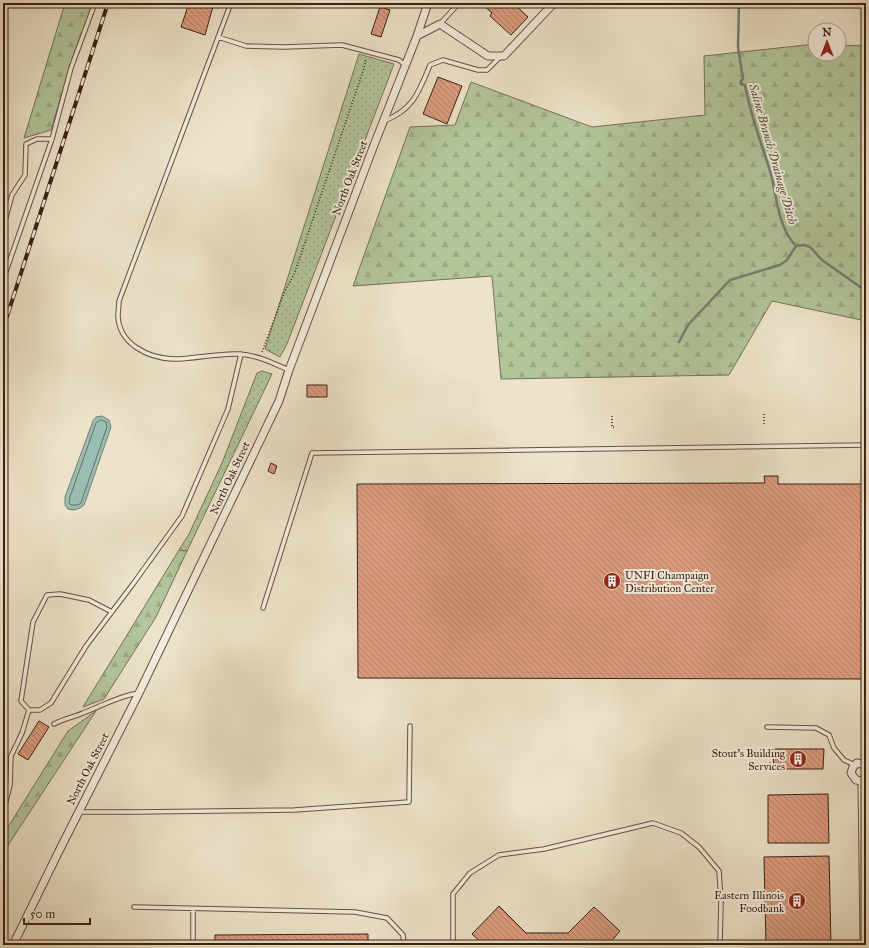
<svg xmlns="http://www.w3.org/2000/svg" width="869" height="948" font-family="'IM FELL Great Primer',serif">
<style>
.grass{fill:url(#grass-dots);stroke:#767258}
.forest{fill:url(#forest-firs);stroke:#767258}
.water{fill:#9abeb2;stroke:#747f73}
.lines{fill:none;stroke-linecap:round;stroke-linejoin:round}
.shore{stroke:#6a6f63;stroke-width:1}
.stream{stroke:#747f73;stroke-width:2.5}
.building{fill:url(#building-back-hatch);stroke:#3a2014}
.lane-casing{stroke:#675142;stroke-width:5.5}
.street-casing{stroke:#675142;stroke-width:9}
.path{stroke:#3a2014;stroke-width:1.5;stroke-dasharray:1 2;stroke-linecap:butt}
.lane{stroke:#f3eddd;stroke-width:3.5}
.street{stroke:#f3eddd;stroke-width:7}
.rail-casing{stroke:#3a2014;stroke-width:4}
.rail{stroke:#f3eddd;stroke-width:2.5;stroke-dasharray:8;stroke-linecap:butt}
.labels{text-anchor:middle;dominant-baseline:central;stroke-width:4;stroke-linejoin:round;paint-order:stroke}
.street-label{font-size:11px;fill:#3a2014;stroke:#f3eddd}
.poi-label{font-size:11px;fill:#3a2014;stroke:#f3eddd;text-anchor:end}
.water-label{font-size:12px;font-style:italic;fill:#574f43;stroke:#f3eddd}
</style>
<defs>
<pattern id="grass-dots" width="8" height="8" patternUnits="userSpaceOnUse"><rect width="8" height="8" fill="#b3c59b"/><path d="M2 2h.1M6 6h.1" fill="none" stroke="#9ba985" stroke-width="1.8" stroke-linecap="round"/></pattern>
<pattern id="forest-firs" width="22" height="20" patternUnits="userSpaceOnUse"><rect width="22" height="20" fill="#b3c59b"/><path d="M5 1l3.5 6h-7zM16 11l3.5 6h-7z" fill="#9ba985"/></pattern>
<pattern id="building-back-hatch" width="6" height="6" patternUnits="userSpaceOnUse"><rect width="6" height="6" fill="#dd9d80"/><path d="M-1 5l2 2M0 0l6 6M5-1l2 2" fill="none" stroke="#b48068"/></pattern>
</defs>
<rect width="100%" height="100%" fill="#ede3ca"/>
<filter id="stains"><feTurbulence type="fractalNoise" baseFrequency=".005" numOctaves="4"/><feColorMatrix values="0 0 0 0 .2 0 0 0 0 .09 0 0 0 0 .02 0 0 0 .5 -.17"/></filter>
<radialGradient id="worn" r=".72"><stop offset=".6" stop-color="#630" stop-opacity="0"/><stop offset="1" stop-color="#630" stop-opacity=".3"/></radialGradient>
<path class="grass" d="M359 54 394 64 287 344 280 357 265 349Z
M262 371 272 374 187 551 179 550 189 534 222 463 257 373Z"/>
<path class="forest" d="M65 3H94L74 53 51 130 24 138Z
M815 44V54H839V45L866 46V321L772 301 729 375 501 379 492 276 353 286 410 127 455 125 471 82 592 127 705 115 704 56Z
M179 550 187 551 156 617 104 699 83 707Z
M96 711 3 853V835L68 731Z"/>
<path class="water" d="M102 416 109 420 111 427 84 505 80 508 74 510 68 509 65 505V497L93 421 96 417Z"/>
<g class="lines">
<path class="shore" d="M101 420 106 422 107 427 81 503 78 505H71L69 503 70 497 96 423Z"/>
<path class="stream" d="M739 3 738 47 743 79 741 81V84L745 85C750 114 761 142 770 171 777 195 777 226 796 246L804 245 810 247 822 260 866 291
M679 342 688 325 730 280 780 265 787 260 796 246"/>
</g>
<path class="building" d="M189 3H214L205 35 181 27Z
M481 3H513L528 17 511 35 490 16 492 13Z
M380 7 390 10 381 37 371 34Z
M438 77 462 86 447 124 423 114Z
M307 385H327V397H307Z
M271 463 277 466 274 474 268 471Z
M764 476H778V484H866V679L358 678 357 484 765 483Z
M39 721 49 727 28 760 18 754Z
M774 749H824L823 769H773Z
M828 794 829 843H768V795Z
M829 856 831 945H766L764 857Z
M499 906 526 933H568L594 907 620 931 608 945H484L472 934Z
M368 934V945H215V935Z"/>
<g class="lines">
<g class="lane-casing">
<path id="lane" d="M231 3 119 301C119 306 118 311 118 316 119 344 148 358 173 359 195 359 217 353 239 354 257 355 272 363 289 370
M440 24 459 3
M218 37 246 46 284 47 342 45 399 60 405 65
M384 121C413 110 419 92 430 65L443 60 478 70H487L500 57
M3 228 12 195 25 175 26 144 37 139H52
M3 280 52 139 71 68 95 3
M263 608 312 453 866 445
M112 612 89 600 60 594 47 595 33 622 21 701 29 710H40L51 703 86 646 133 584 182 516 228 409 241 354
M54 724C63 719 74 717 83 713 102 706 118 696 139 693
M767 727 816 728 829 735 834 748 844 760 855 765
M3 809 5 805 10 785 11 756 22 733 29 710
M79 812H137L294 810 409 802 410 726
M134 907 355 912 387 918 403 935 404 945
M193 909V945
M453 945V894L470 873 499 855 544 849 653 823 681 833 699 847 719 871 721 901 720 945"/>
</g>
<g class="street-casing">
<path id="street" d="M417 36 440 24 488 56H504L554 3
M866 779 862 781 856 780 851 773 853 767 857 763 866 765
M862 781 864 945
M13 945 58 853 139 693 279 401 289 370 374 145 417 36 428 3"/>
</g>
<path class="path" d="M262 352 284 293 295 272 364 68 366 58
M764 414V426
M612 416V427H615"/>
<use href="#lane" class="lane"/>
<use href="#street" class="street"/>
<g class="rail-casing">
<path id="rail" d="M3 329 108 3"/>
</g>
<use href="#rail" class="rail"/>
</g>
<defs>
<g id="building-disc" transform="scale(0.9)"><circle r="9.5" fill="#8f2418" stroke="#f3eddd"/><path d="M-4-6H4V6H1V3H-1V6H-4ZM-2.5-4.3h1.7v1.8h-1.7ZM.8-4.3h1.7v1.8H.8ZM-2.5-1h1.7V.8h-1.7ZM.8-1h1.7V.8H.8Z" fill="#fff"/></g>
</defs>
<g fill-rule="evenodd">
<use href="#building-disc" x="612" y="581"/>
<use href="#building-disc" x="798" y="759"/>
<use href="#building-disc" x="797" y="901"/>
</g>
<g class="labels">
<g class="street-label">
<text transform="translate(350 178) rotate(-69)">North Oak Street</text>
<text transform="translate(230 478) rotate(-65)">North Oak Street</text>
<text transform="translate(88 769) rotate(-63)">North Oak Street</text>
</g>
<g class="poi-label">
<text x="625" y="575" text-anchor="start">UNFI Champaign<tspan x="625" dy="13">Distribution Center</tspan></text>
<text x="785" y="753">Stout's Building<tspan x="785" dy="13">Services</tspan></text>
<text x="784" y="895">Eastern Illinois<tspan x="784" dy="13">Foodbank</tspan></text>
</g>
<g class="water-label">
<text transform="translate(773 154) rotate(74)">Saline Branch Drainage Ditch</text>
</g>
</g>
<rect width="869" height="948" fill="none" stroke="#ede3ca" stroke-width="16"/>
<rect x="4" y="4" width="861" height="940" fill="none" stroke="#3a2014" stroke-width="2"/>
<rect x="8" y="8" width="853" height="932" fill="none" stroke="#3a2014"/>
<g transform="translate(827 42)"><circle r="19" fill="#f3eddd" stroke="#a99b8d"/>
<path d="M0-3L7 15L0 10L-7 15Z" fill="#8f2418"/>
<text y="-6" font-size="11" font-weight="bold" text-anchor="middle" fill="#3a2014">N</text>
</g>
<path d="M24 918v6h66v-6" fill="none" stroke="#3a2014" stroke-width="2"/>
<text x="30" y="918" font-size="12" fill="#3a2014" stroke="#f3eddd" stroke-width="3" paint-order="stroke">50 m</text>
<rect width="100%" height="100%" filter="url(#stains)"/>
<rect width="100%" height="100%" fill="url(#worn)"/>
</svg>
